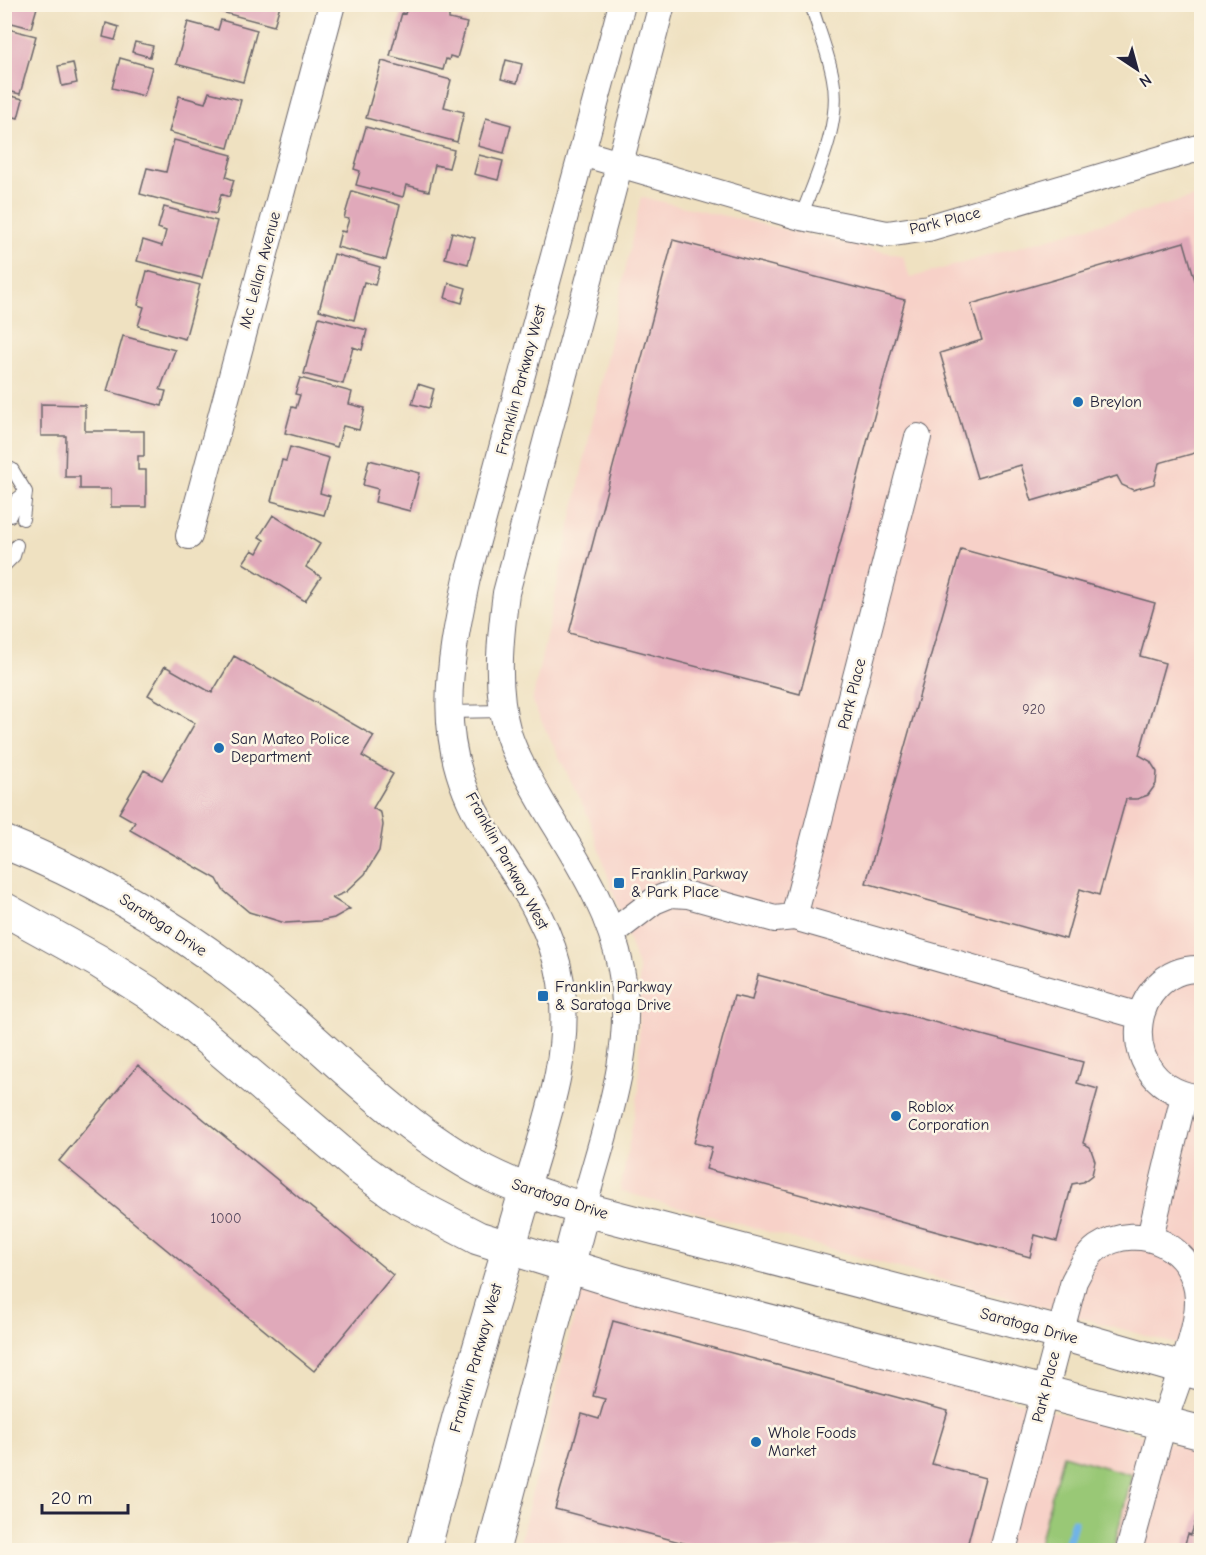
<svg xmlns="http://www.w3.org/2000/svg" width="1206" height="1555" font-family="'Comic Neue',sans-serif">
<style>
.built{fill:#f7d1c8}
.green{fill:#99c876;stroke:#5e7558;stroke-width:1.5}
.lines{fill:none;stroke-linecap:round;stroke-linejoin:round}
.stream{stroke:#71b4e7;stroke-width:8}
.building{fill:#e0a9ba}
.lane-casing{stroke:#6a656a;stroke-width:14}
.street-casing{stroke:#6a656a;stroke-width:28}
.secondary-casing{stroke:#6a656a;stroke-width:35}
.lane{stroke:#fff;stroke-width:12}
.street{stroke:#fff;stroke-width:26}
.secondary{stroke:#fff;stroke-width:33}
.poi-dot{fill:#1f6fb2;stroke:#fcf5e5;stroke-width:2}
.labels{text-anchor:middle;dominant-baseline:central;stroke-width:5;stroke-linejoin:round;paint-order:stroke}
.number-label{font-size:14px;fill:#52445b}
.street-label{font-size:16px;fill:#22223b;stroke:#fcf5e5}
.poi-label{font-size:16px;fill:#22223b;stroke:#fcf5e5;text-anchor:start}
</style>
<rect width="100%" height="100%" fill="#fcf5e5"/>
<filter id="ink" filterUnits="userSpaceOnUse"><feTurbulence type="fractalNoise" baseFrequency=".0167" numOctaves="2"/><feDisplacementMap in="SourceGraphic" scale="12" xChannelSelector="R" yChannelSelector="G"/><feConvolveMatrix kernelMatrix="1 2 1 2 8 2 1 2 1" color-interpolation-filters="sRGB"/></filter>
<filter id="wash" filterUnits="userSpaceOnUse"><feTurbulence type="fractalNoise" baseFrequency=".008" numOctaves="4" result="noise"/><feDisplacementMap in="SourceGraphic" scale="24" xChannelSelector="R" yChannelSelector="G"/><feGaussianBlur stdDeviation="1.35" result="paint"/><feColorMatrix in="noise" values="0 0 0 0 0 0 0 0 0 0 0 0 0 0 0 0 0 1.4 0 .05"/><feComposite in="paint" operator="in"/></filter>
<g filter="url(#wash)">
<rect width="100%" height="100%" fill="#efe1c1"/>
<path class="built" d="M1201 195V1351L620 1191 639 1090V970L588 816 532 702 641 197 903 256 910 278Z
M582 1282 1201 1452V1550H518Z"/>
<path class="green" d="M1063 1455 1132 1475 1113 1550H1037Z"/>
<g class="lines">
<path class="stream" d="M1066 1550 1074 1522"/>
</g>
<g id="blocks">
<path class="building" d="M4 4H38L31 28 4 21Z
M408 4H427L449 10V19L467 23 457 58 450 56 449 60 446 59 443 70 390 56 402 13 405 14Z
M195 5H280L274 26Z
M221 20 257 30 243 82 176 64 188 22 218 30Z
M106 23 119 27 115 40 103 37Z
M4 28 36 36 20 94 4 90Z
M135 42 153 46 150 57 132 52Z
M120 58 152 67 144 96 112 88Z
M506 60 522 64 517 83 501 79Z
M382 61 451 80 444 107 464 112 457 142 366 118Z
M73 63 77 83 62 86 58 66Z
M209 92 241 100 228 148 169 132 179 96 205 103Z
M4 94 23 99 18 118 7 115 5 124Z
M486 118 511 125 504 153 478 146Z
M366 127 454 150 449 168 435 165 429 191 406 185 403 197 356 185 360 171 354 169Z
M174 140 232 155 226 177 234 180 229 197 221 194 216 214 140 194 147 168 166 172Z
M479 155 503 161 498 180 474 174Z
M352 191 400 205 386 260 337 247 341 231 345 232 349 219 344 218Z
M164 207 217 221 202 278 137 261 143 240 162 246 166 231 158 228Z
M452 232 475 238 468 264 445 258Z
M673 240 905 300 800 694 569 633Z
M1184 242 1195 280 1202 278V451L1159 463 1154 484 1133 490 1122 485 1117 476 1032 501 1021 465 977 478 940 353 982 340 971 304Z
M334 254 380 267 375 285 364 282 354 320 319 310Z
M147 271 200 285 185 339 138 326 144 307 138 305Z
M449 283 466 288 462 303 445 298Z
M319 317 367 330 362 350 353 347 343 384 304 374Z
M123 336 175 350 160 390 166 391 162 406 107 391Z
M300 378 352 392 349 404 365 408 359 430 343 426 337 447 285 433 292 407 296 408 300 395 295 394Z
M418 384 434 389 429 408 412 404Z
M41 404 85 405V431H144V456H138V470H146V507H111V489H80V477H65L66 436H41Z
M290 447 329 458 320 493 330 496 324 515 271 501 282 460 286 461Z
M369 460 420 473 410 511 375 502 378 489 363 485Z
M273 515 320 544 306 567 321 577 305 601 243 563 252 550 257 553 264 540 259 537Z
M961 549 1155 603 1140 656 1165 663 1139 755 1150 761 1157 772 1156 784 1148 795 1137 799H1126L1099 895 1080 889 1066 939 866 883Z
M234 656 374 736 362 756 393 774 373 808 381 813 383 825 379 851 365 874 346 892 332 898 350 909 334 918 320 921 285 923 249 912 223 890 217 879 130 830 135 822 119 813 144 770 162 780 195 723 148 695 165 666 212 693Z
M758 975 1083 1062 1077 1083 1098 1089 1083 1143 1090 1147 1095 1161 1092 1175 1083 1182 1072 1184 1057 1241 1035 1235 1030 1257 706 1169 712 1147 694 1143 734 996 752 1000Z
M138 1065 393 1275 314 1371 59 1161Z
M613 1321 948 1411 932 1464 985 1478 966 1550H710L555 1509 582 1414 599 1419 605 1399 593 1396Z
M1202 1503V1550H1183L1188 1534 1191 1535Z"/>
</g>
</g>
<g filter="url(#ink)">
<use href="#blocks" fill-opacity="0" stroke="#6a656a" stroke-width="1.5"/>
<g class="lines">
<g class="lane-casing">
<path id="lane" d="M801 217C816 176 842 124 833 79 829 54 818 29 811 4
M4 467 12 469 26 492 23 519
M10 516 17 499 26 492
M4 566 14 556 17 545
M448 712 505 711"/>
</g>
<g class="street-casing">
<path id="street" d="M582 153 801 217 887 234 928 228 1202 147
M189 536 332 4
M794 917 918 437
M612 933 654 901 671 894 688 895 775 919 794 917 1140 1016
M1202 969C1126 965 1110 1089 1202 1098
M526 1190C546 1122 572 1055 561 982 552 923 516 877 485 829 433 746 448 669 467 578L622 4
M583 1209C603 1133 637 1048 621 969 610 909 575 858 544 806 531 783 516 758 508 733 495 687 500 639 506 593L662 4
M1150 1237 1184 1096
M1003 1550 1074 1281C1080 1270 1086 1256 1097 1248 1140 1220 1196 1247 1198 1299 1199 1333 1174 1388 1164 1422 1151 1464 1141 1508 1129 1550"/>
</g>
<g class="secondary-casing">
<path id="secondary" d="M4 842C87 875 162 918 233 972 318 1037 389 1122 485 1172 516 1188 550 1198 583 1209L1059 1333 1202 1374
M4 909 98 961 147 992 190 1024 358 1167 401 1198 478 1238 623 1283 1202 1433
M424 1550 459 1417 526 1190
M493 1550 583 1209"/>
</g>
<use href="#lane" class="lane"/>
<use href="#street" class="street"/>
<use href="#secondary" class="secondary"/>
</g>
</g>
<g class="poi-dot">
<circle cx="1078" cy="402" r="6"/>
<circle cx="219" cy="748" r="6"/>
<rect x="613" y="877" width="12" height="12" rx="3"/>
<rect x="537" y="990" width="12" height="12" rx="3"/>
<circle cx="896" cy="1116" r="6"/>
<circle cx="756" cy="1442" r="6"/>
</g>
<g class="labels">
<g class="number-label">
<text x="1034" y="709">920</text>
<text x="226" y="1218">1000</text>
</g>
<g class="street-label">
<text transform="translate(945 221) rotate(-14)">Park Place</text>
<text transform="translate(260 270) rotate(-75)">Mc Lellan Avenue</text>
<text transform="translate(521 380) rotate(-75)">Franklin Parkway West</text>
<text transform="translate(852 694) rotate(-76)">Park Place</text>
<text transform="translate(507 861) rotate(61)">Franklin Parkway West</text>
<text transform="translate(163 925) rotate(33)">Saratoga Drive</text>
<text transform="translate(560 1199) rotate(18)">Saratoga Drive</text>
<text transform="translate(1029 1326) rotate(15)">Saratoga Drive</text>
<text transform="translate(476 1358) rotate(-74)">Franklin Parkway West</text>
<text transform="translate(1046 1387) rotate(-76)">Park Place</text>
</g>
<g class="poi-label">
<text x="1090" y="402">Breylon</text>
<text x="231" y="739">San Mateo Police<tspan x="231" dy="18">Department</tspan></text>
<text x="631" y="874">Franklin Parkway<tspan x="631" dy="18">&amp; Park Place</tspan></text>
<text x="555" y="987">Franklin Parkway<tspan x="555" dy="18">&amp; Saratoga Drive</tspan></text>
<text x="908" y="1107">Roblox<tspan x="908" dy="18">Corporation</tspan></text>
<text x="768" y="1433">Whole Foods<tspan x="768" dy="18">Market</tspan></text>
</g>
</g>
<rect width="1206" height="1555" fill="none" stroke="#fcf5e5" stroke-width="24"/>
<g transform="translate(1137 69) rotate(144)" stroke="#fcf5e5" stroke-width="4.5" paint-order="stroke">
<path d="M0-4.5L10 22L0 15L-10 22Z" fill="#22223b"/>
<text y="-9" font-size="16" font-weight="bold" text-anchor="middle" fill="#22223b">N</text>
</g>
<path d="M42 1504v9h86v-9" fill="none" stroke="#22223b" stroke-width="3"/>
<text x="51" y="1504" font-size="18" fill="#22223b" stroke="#fcf5e5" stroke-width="4.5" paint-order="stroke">20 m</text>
</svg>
